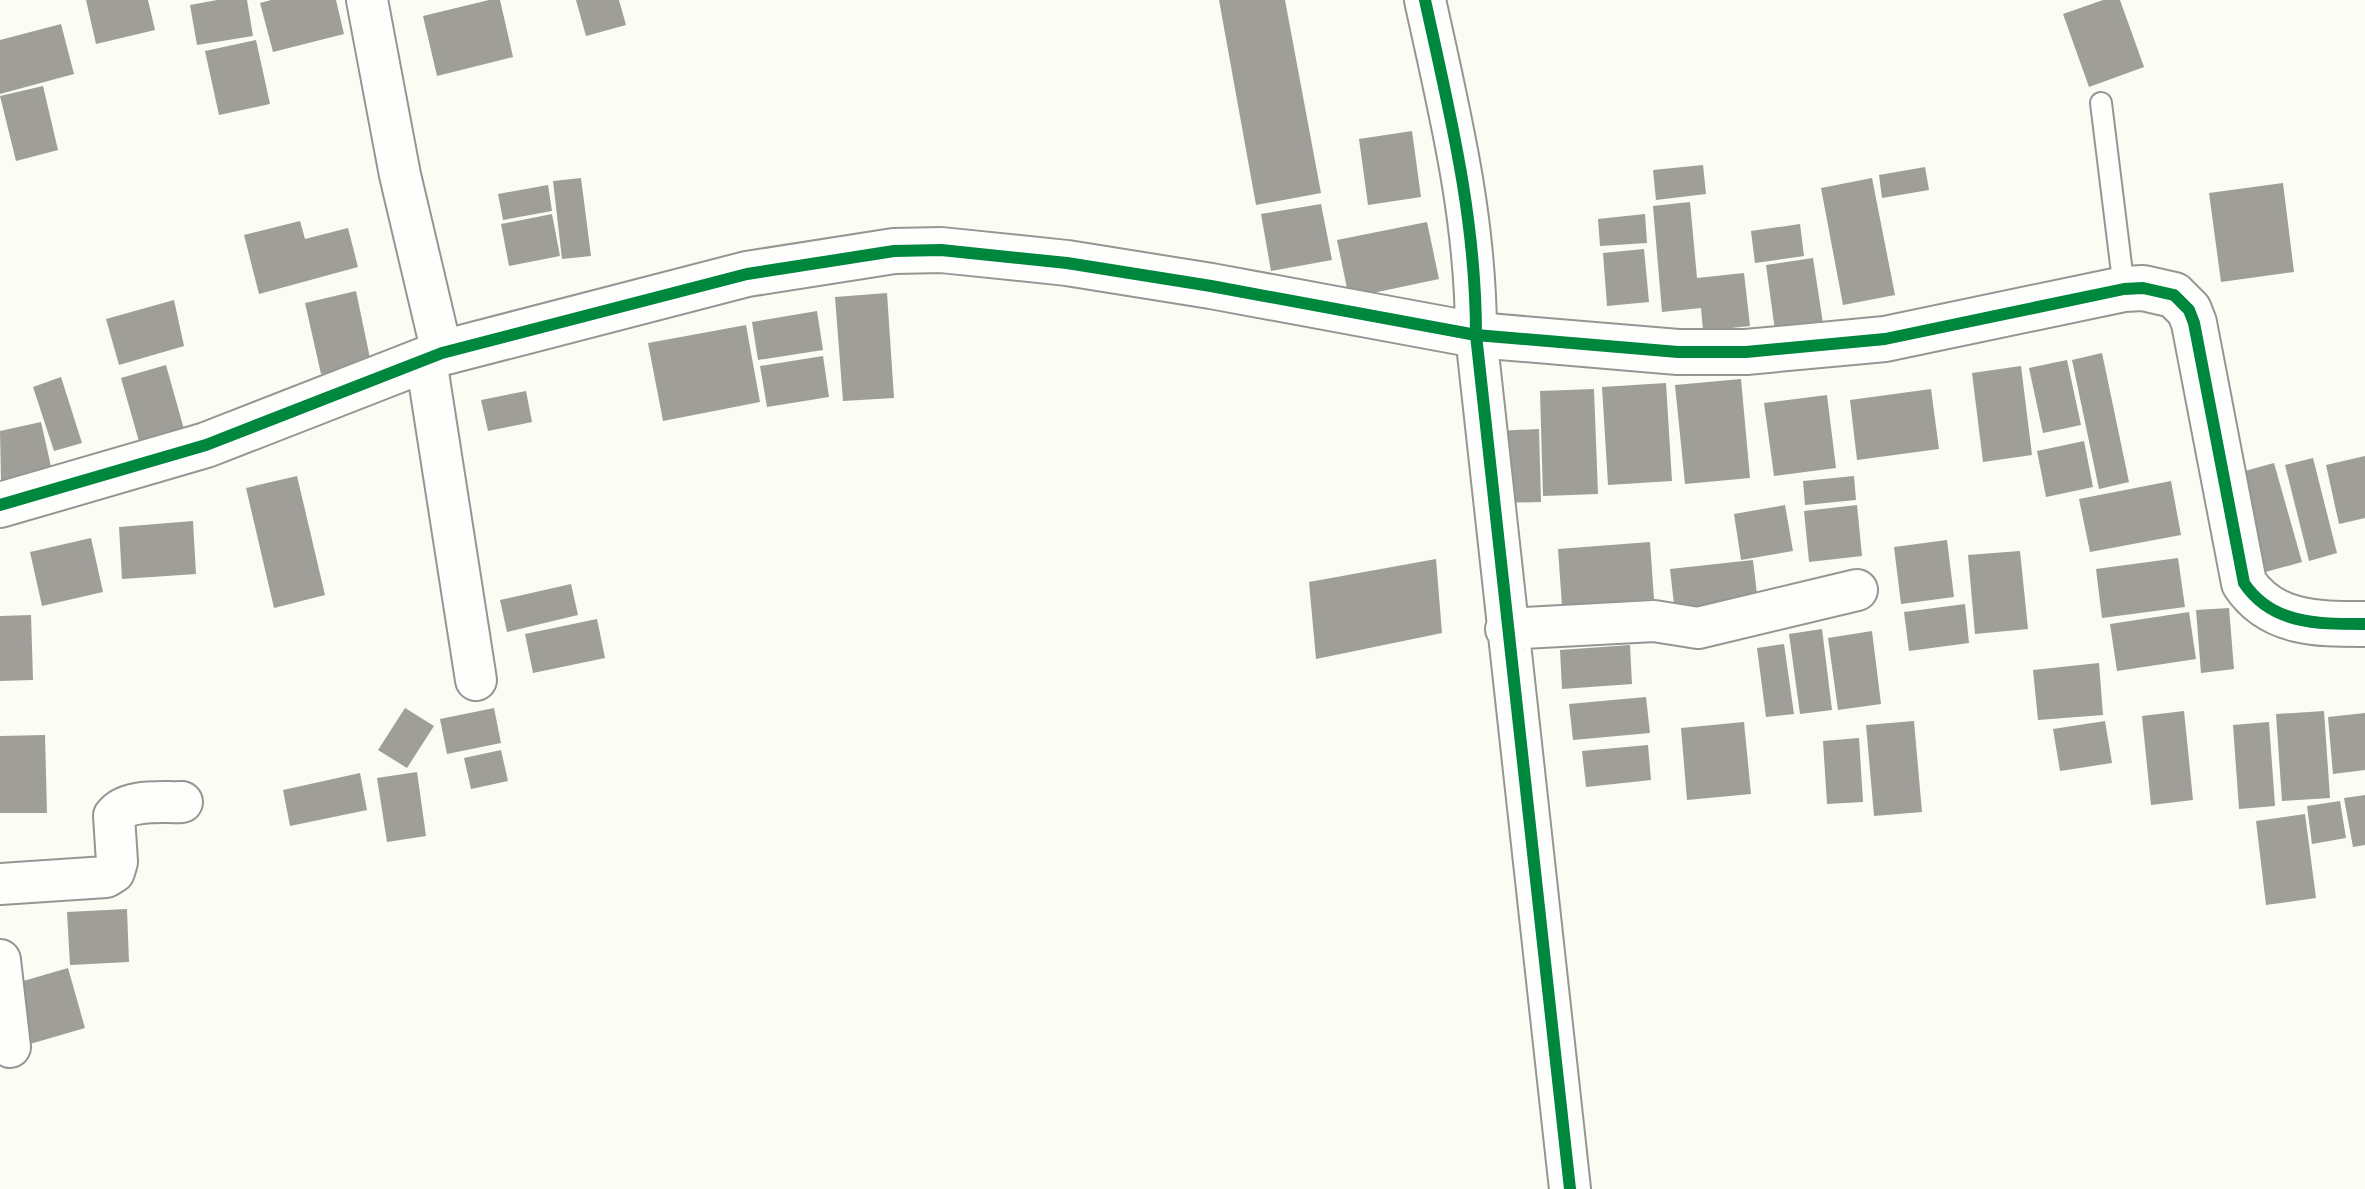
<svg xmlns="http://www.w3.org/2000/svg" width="2365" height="1189" font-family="'Crimson Pro',serif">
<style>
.building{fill:#9f9e99}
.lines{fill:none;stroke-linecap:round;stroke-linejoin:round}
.service-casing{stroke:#959692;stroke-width:24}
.minor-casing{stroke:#959692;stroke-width:44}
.tertiary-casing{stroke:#959692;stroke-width:48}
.service{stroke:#fefffd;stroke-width:20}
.minor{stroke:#fefffd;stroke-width:40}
.tertiary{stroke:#fefffd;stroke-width:44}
.cycleway-casing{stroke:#fff;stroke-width:17}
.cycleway{stroke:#00873e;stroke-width:12}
</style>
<rect width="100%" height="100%" fill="#fbfcf4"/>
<path class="building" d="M86 0H148L155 30 96 44Z
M217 0H247L253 36 197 45 190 5Z
M271 0H336L344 34 273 52 260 3Z
M489 0H500L513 57 437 76 423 16Z
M576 0H619L626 25 586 36Z
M1219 0H1285L1321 193 1256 205Z
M2103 0H2120L2144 67 2089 87 2063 14Z
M61 24 74 74 0 94V40Z
M256 40 270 104 219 115 205 51Z
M43 86 58 150 16 161 0 96Z
M1412 131 1421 197 1368 205 1359 139Z
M1703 165 1706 194 1656 200 1653 170Z
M1925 167 1929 190 1882 198 1879 175Z
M581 178 591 256 562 259 553 181Z
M1872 178 1895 295 1843 305 1821 188Z
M2283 183 2294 272 2221 282 2209 193Z
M548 185 552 211 503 220 498 194Z
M1690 202 1697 278 1744 273 1750 326 1703 331 1701 308 1662 312 1653 206Z
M1321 204 1332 260 1271 271 1261 214Z
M552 214 560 256 509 266 501 224Z
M1645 214 1647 243 1600 246 1598 219Z
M300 221 305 239 348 228 358 267 259 294 244 235Z
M1427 222 1439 279 1349 298 1337 240Z
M1800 224 1804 256 1755 263 1751 231Z
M1644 249 1649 302 1607 306 1603 253Z
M1813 258 1824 330 1776 338 1766 265Z
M356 291 371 363 321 374 305 303Z
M887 293 894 398 843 401 835 297Z
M174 300 184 346 119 365 106 319Z
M817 311 823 350 758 360 752 322Z
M746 325 760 402 663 421 648 343Z
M2102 353 2129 482 2099 489 2072 360Z
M823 356 829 397 767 407 760 366Z
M2067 360 2081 425 2043 433 2029 368Z
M166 365 187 440 142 452 121 378Z
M2021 366 2032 455 1983 462 1972 373Z
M61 377 82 443 54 451 33 387Z
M1741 379 1750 478 1685 484 1675 385Z
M1666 383 1672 481 1608 485 1602 387Z
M1594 389 1598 494 1543 496 1540 391Z
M1931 389 1939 449 1857 460 1850 400Z
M526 391 532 422 488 431 481 400Z
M1827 395 1836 468 1774 476 1764 403Z
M41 422 52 471 1 482 0 431Z
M1539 429 1541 502 1499 503 1497 431Z
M2084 441 2093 487 2046 497 2037 451Z
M2365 456V518L2339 524 2326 465Z
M2313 458 2337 553 2309 561 2285 465Z
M2274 463 2302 562 2262 573 2234 474Z
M297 476 325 595 274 608 246 488Z
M1854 476 1856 500 1805 505 1803 481Z
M2171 481 2181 535 2090 552 2079 499Z
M1785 505 1793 551 1741 560 1734 514Z
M1857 505 1862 556 1809 562 1804 511Z
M193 521 196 574 122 579 119 527Z
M91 538 103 592 42 606 30 552Z
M1947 540 1954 597 1901 604 1894 547Z
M1650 542 1654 599 1562 606 1558 549Z
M2020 551 2028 629 1975 634 1968 555Z
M2178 558 2185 607 2102 618 2096 569Z
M1436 559 1442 633 1316 659 1309 582Z
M1753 560 1758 603 1675 613 1670 569Z
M571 584 578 615 507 632 500 600Z
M1965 604 1969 643 1909 651 1904 612Z
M2229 608 2234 669 2201 673 2196 610Z
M2189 612 2196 659 2117 671 2110 624Z
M31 615 33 680 0 681V616Z
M597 619 605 658 533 673 525 634Z
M1822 629 1832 710 1800 714 1789 634Z
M1872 631 1881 704 1838 710 1828 638Z
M1784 644 1794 714 1766 717 1757 648Z
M1630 645 1632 684 1562 689 1560 650Z
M2099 663 2103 715 2038 720 2033 670Z
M1646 697 1650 733 1573 740 1569 704Z
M405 708 434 726 407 768 378 750Z
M494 708 501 743 447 754 440 719Z
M2184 711 2193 800 2151 805 2142 716Z
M2324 711 2330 798 2282 801 2276 714Z
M2365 713V770L2333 774 2328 717Z
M1914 721 1922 812 1874 816 1866 725Z
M2105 721 2112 763 2060 771 2053 729Z
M1744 722 1751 794 1687 800 1681 728Z
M2269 722 2275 806 2239 809 2233 725Z
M45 735 47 813H0V736Z
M1859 738 1863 802 1827 804 1823 741Z
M1648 745 1651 780 1586 787 1582 751Z
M501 750 508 781 471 789 464 758Z
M417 772 426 836 387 842 377 778Z
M360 773 367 810 290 826 283 790Z
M2365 795V845L2353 847 2344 798Z
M2340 801 2346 838 2312 844 2307 806Z
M2305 814 2316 898 2266 905 2256 821Z
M127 909 129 962 70 965 67 912Z
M68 968 85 1028 30 1044 13 984Z"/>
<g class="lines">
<g class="service-casing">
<path id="service" d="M2101 103 2124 289"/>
</g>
<g class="minor-casing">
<path id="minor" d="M367 0 400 175 442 353
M1425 0C1450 114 1476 218 1476 335L1570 1189
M426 360 476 680
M1506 629 1654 621 1698 628 1857 590
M0 884 106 877 114 872 117 862 114 816C127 798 163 803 182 802
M0 960 10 1047"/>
</g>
<g class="tertiary-casing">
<path id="tertiary" d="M0 505 206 445 442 353 747 274 894 251 941 250 1067 263 1211 286 1476 335 1678 352H1746L1885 339 2124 289 2143 288 2174 295 2189 310 2194 323 2244 583C2272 625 2319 624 2365 624"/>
</g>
<use href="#service" class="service"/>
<use href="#minor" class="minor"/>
<use href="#tertiary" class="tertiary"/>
<g class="cycleway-casing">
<path id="cycleway" d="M1425 0C1450 114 1476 218 1476 335L1570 1189
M0 505 206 445 442 353 747 274 894 251 941 250 1067 263 1211 286 1476 335 1678 352H1746L1885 339 2124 289 2143 288 2174 295 2189 310 2194 323 2244 583C2272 625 2319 624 2365 624"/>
</g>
<use href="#cycleway" class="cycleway"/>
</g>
</svg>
